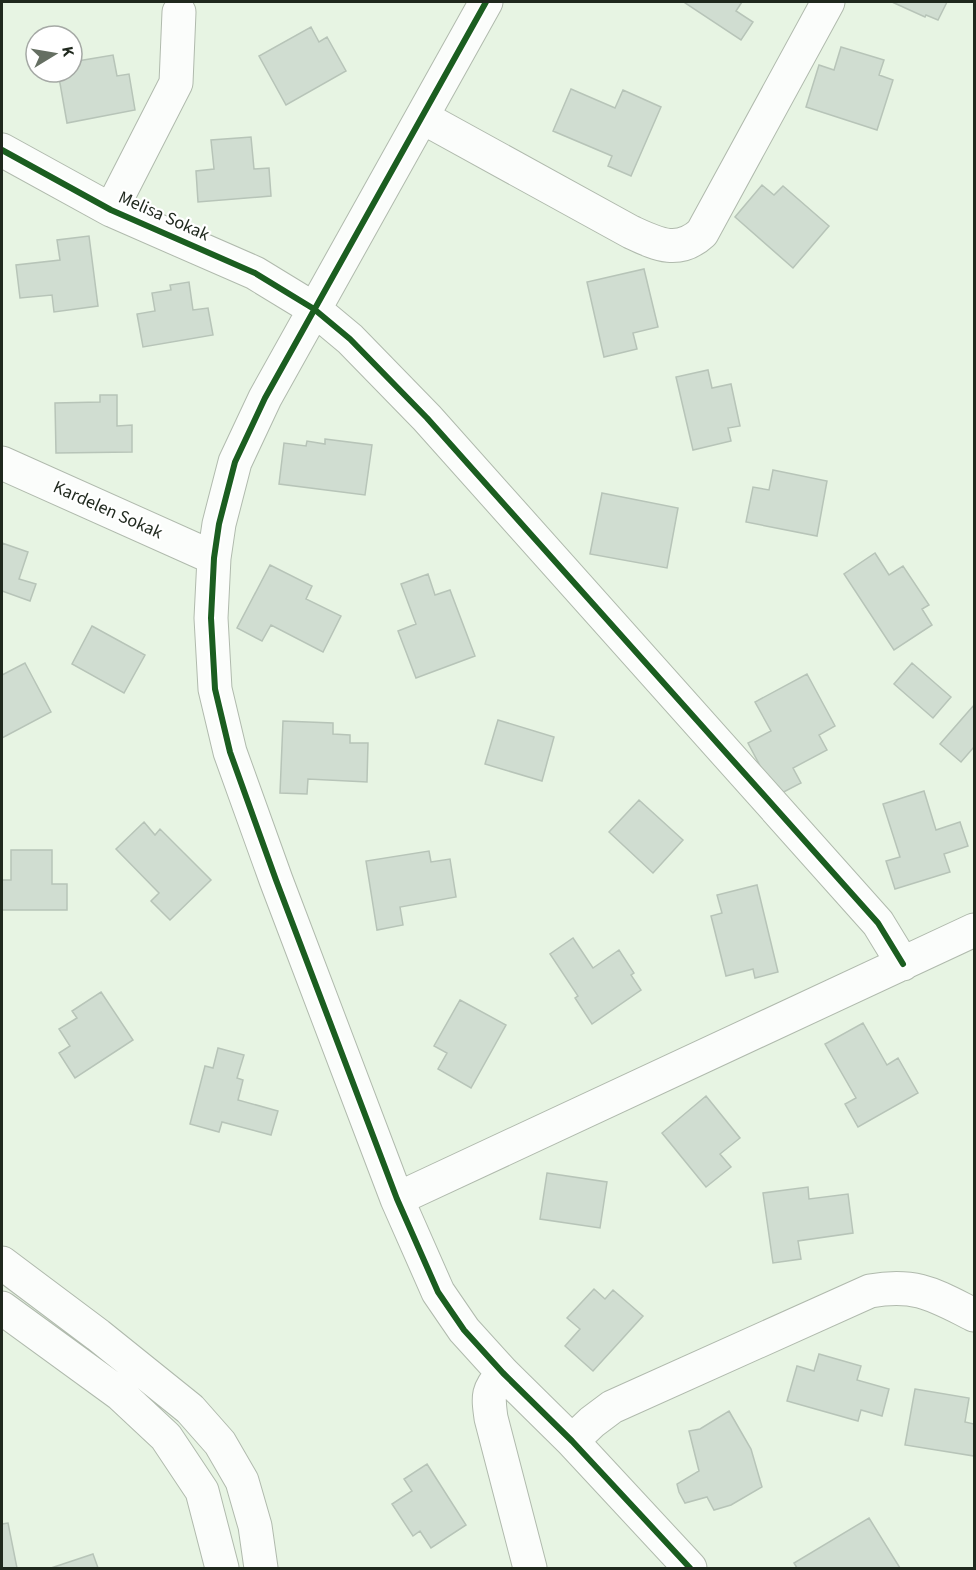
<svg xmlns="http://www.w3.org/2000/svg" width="976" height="1570" font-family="'Source Sans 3',sans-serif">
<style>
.building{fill:#d0ddd1;stroke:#b7c4b8;stroke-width:1.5}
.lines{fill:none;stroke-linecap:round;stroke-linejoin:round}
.minor-casing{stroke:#b0baad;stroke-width:35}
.major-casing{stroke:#b0baad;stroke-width:35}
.minor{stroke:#fbfdfb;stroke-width:33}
.major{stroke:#fbfdfb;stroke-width:33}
.cycleway-casing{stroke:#fff;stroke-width:10}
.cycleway{stroke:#1b5e20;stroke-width:6}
.labels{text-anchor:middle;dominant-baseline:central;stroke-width:4.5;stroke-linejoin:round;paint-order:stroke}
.street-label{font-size:18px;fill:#1f281d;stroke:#fff}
</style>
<rect width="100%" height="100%" fill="#e7f4e3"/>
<path class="building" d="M686 2H742L736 11 753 22 741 40 685 3Z
M892 2H947L938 20 926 15 925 17Z
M311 27 319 42 327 37 346 71 286 105 259 56Z
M841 47 884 60 879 75 893 80 877 130 806 107 819 65 834 70Z
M113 55 117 76 129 74 135 110 67 123 58 72H72V62Z
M571 89 615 108 623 90 661 107 631 176 608 166 612 156 553 131Z
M251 137 254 169 269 168 271 196 198 202 196 171 214 169 211 140Z
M762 185 774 195 783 186 829 226 793 268 735 217Z
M89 236 98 306 54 312 52 295 20 298 16 265 60 260 57 240Z
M644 269 658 327 633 333 637 349 604 357 587 282Z
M189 282 193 310 208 308 213 335 143 347 137 314 155 311 152 293 171 290 170 285Z
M708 370 712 388 731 384 740 426 728 428 731 441 693 450 676 377Z
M100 395H117V426L132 425V452L56 453 55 403 100 402Z
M325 439 372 445 365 495 279 484 284 443 306 446 307 441 325 444Z
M773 470 827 481 817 536 746 522 753 487 769 490Z
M602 493 678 508 667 568 590 554Z
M2 543 28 552 19 579 36 584 30 601 2 591Z
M875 553 889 575 903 566 929 605 922 609 932 625 894 650 844 574Z
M270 565 312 586 306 599 341 616 323 652 271 625 262 641 237 628Z
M428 574 435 595 450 590 475 656 416 678 398 631 416 624 401 584Z
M92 626 145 655 124 693 72 664Z
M25 663 51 712 2 738V675Z
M912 663 951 697 933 718 894 684Z
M807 674 835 726 819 735 827 750 793 768 801 783 776 796 748 743 771 731 755 702Z
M974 705V747L961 762 940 744Z
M498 720 554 737 542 781 485 764Z
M283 721 333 723V734L350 735V743H368L367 782 308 779 307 794 280 793Z
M924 791 936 830 960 822 968 846 944 854 950 872 895 889 886 861 900 857 883 804Z
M639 800 683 840 653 873 609 832Z
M144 822 155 835 160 829 211 880 170 920 151 901 159 893 116 849Z
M11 850H52V884H67V910H2V880H11Z
M429 851 431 862 450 859 456 897 400 907 403 925 377 930 366 861Z
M757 885 778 972 755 978 753 969 726 976 711 916 722 913 717 895Z
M573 938 593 968 619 950 634 973 631 975 641 990 592 1024 575 998 578 996 550 954Z
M101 992 133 1040 75 1078 59 1053 70 1046 59 1029 77 1018 72 1011Z
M460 1000 506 1025 471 1088 438 1069 447 1053 434 1046Z
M863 1023 887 1065 898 1058 918 1093 858 1127 845 1104 856 1098 825 1044Z
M218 1048 244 1055 237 1078 243 1080 238 1100 278 1111 271 1135 222 1122 219 1132 190 1124 205 1066 213 1068Z
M706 1096 740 1138 720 1154 731 1167 706 1187 662 1133Z
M547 1173 607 1182 600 1228 540 1219Z
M808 1187 809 1199 848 1194 853 1233 798 1241 801 1259 773 1263 763 1193Z
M594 1289 605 1299 613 1290 643 1316 593 1371 565 1346 580 1329 567 1318Z
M819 1354 861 1366 857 1380 889 1389 882 1416 861 1410 858 1421 787 1401 797 1366 814 1371Z
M915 1389 969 1398 965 1422 974 1424V1456L905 1445Z
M729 1411 751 1449 762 1487 731 1505 714 1510 707 1497 685 1503 679 1492 677 1484 699 1471 689 1431 700 1429Z
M427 1464 466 1525 431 1548 420 1531 413 1536 392 1504 412 1491 404 1479Z
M869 1518 900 1568H797L794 1563Z
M8 1523 17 1568H2V1524Z
M93 1554 98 1568H51Z"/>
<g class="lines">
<g class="minor-casing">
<path id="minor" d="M486 2 265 398 235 462 219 524 214 558 211 618 215 689 230 752 276 880 397 1199 438 1292 464 1330 503 1373 572 1441 690 1568
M422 117 631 232C657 244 678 255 702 233L828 2
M2 150 111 210 255 273 314 309 350 339 427 418 878 923 903 964
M111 210 176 83 179 12
M2 463 214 558
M397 1199 974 930
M503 1373C487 1390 488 1396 491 1418L530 1568
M572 1441 592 1422 612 1407 870 1291C917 1283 934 1295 974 1315"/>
</g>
<g class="major-casing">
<path id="major" d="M2 1263 98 1335 190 1409 220 1443 242 1481 255 1526 261 1568
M2 1308 120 1394 166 1437 202 1491 222 1568"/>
</g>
<use href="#minor" class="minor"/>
<use href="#major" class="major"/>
<g class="cycleway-casing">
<path id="cycleway" d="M486 2 265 398 235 462 219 524 214 558 211 618 215 689 230 752 276 880 397 1199 438 1292 464 1330 503 1373 572 1441 690 1568
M2 150 111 210 255 273 314 309 350 339 427 418 878 923 903 964"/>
</g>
<use href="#cycleway" class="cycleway"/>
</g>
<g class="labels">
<g class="street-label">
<text transform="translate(164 216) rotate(24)">Melisa Sokak</text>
<text transform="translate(108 510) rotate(24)">Kardelen Sokak</text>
</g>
</g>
<rect width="976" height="1570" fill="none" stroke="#1f281d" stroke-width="6"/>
<g transform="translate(54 54) rotate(79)"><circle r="28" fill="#ffffff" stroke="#a5a9a5" stroke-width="1.5"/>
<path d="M0-4.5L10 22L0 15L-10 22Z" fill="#656f62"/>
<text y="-9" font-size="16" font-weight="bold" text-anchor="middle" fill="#1f281d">K</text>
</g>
</svg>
